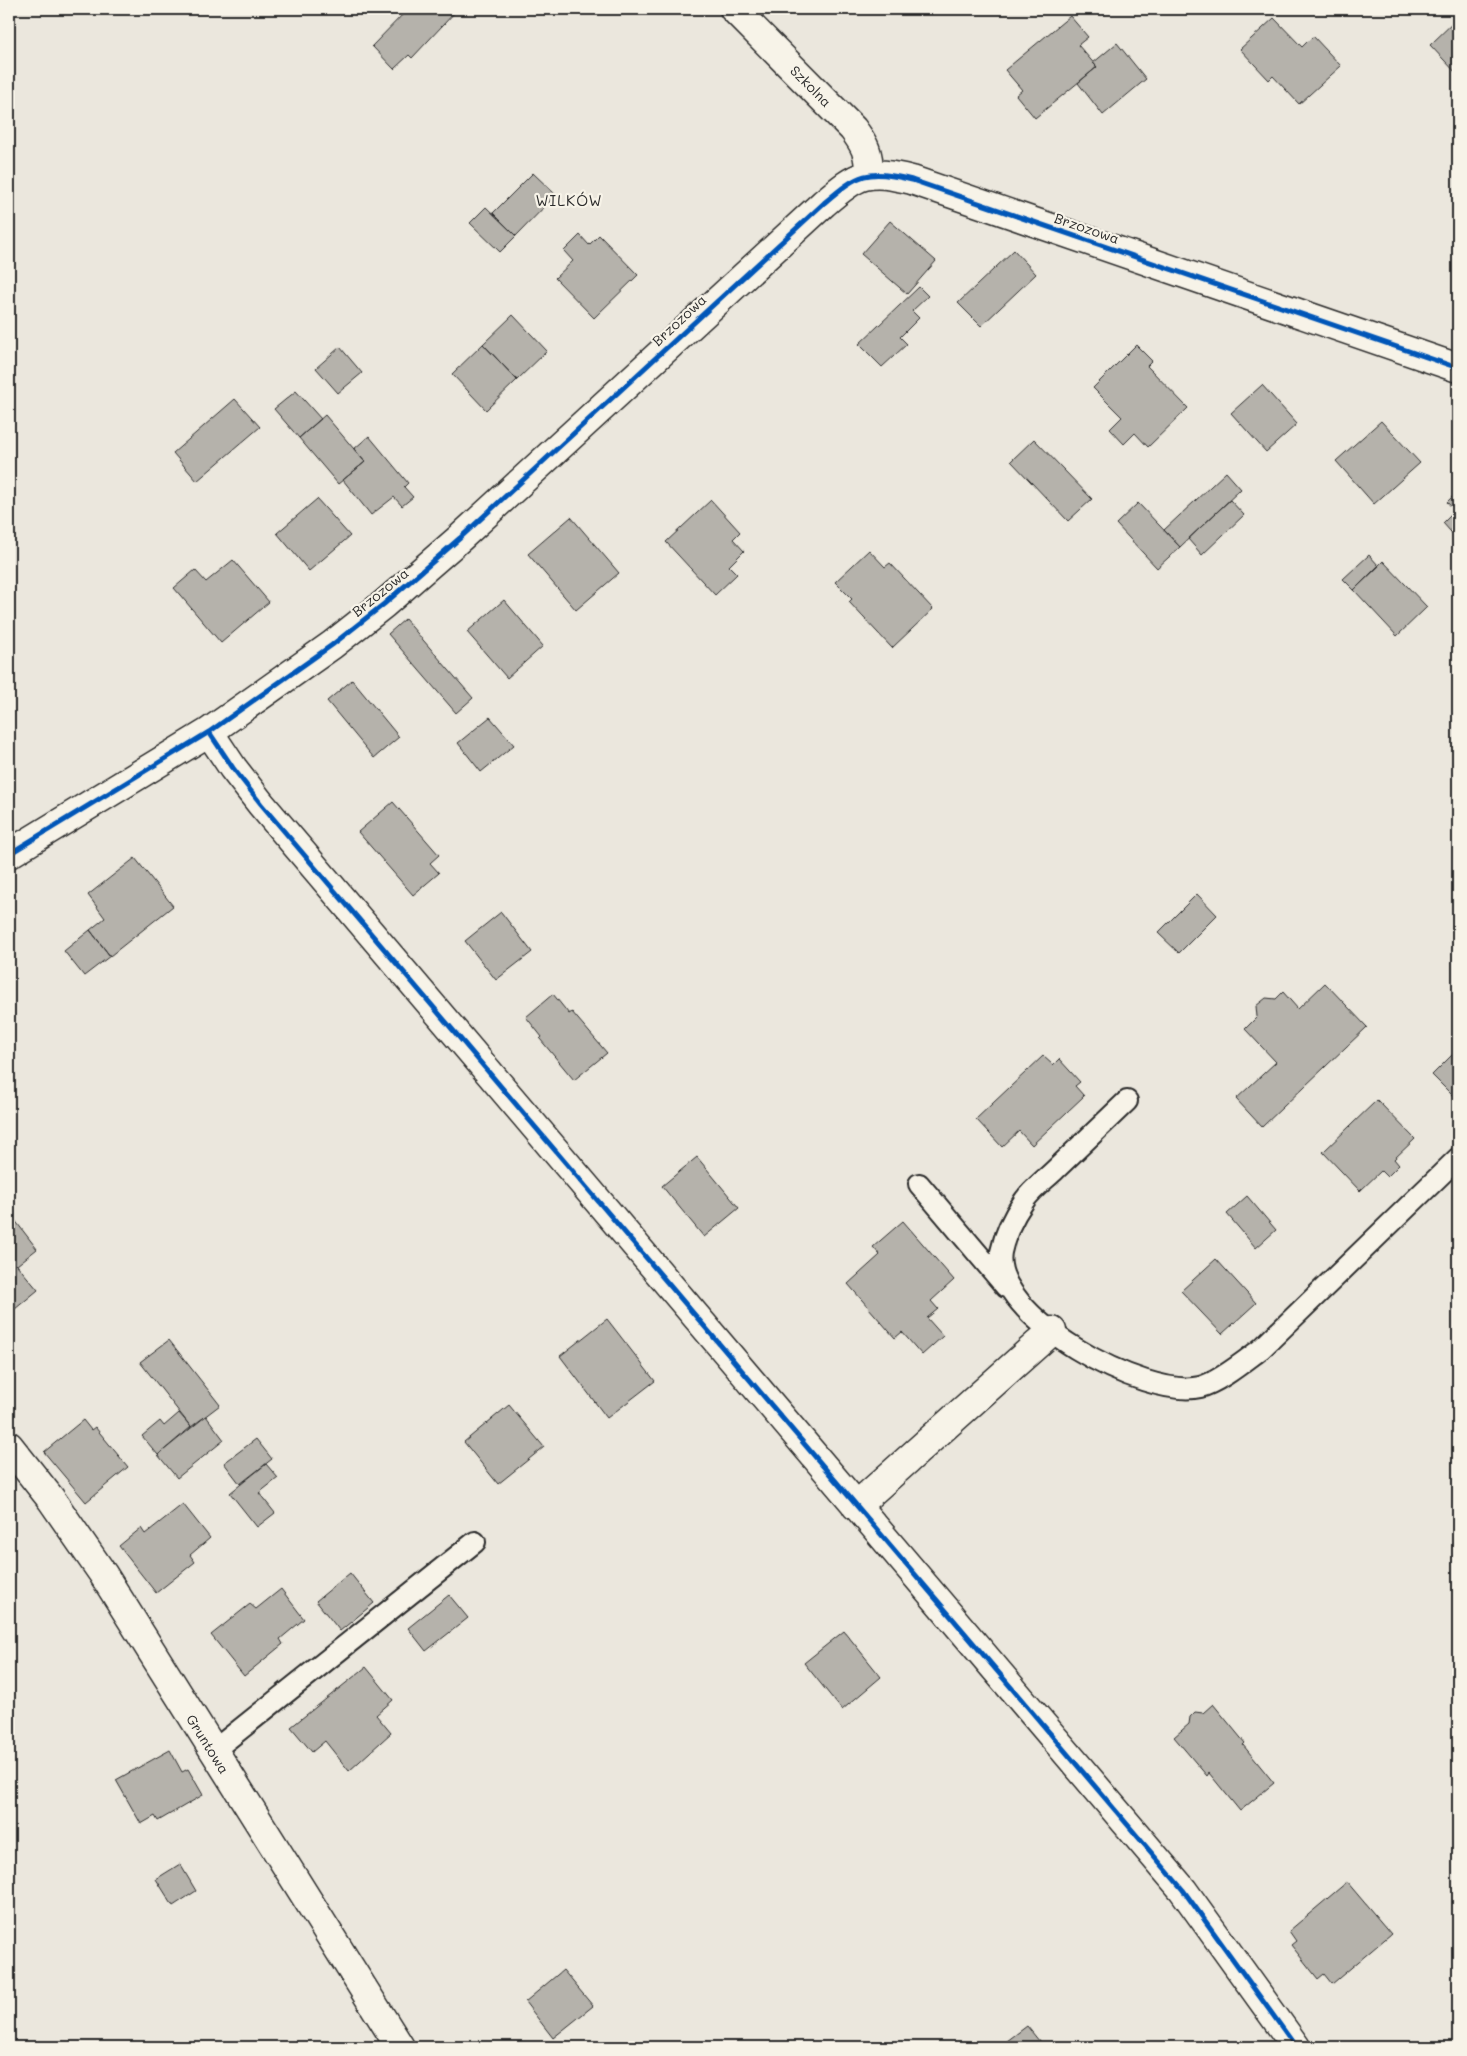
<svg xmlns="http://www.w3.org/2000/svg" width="1467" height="2056" font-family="Mali,sans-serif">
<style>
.building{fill:#b5b2ab;stroke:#2b2b2b}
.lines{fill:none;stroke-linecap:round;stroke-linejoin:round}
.service-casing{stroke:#2b2b2b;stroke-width:24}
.minor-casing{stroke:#2b2b2b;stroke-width:31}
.service{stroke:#f7f3e8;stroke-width:20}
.minor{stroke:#f7f3e8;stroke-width:28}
.cycleway-casing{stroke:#f7f3e8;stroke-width:8}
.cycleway{stroke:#0057b8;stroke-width:5}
.labels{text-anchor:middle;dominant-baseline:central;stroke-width:4.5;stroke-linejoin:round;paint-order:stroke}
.street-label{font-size:14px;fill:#2b2b2b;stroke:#f7f3e8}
.neighbourhood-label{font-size:15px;letter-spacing:1px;fill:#2b2b2b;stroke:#f7f3e8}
</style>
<rect width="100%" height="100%" fill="#ebe7dd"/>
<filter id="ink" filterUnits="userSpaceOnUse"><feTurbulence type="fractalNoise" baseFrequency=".02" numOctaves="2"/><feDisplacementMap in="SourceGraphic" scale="10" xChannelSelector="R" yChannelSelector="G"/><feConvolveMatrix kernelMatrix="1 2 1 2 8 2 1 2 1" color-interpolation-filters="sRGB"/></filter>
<g filter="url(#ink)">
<path class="building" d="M408 9H458L412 58 409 55 394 69 372 46Z
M1070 16 1088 37 1078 45 1097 67 1035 118 1016 95 1022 90 1005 70Z
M1274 18 1302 47 1313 36 1341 66 1299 104 1273 76 1269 80 1240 49Z
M1458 18V75L1430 45Z
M1117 43 1146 79 1103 115 1078 83 1097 67 1093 63Z
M533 173 556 195 516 236 493 213Z
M486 207 516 236 500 252 470 223Z
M890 221 936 261 907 294 861 254Z
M580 235 589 245 599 235 638 275 594 318 555 278 573 261 564 251Z
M1014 250 1036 274 981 326 958 303Z
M919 287 928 296 912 311 919 318 900 337 907 344 882 367 859 344Z
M513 315 547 351 517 380 483 344Z
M483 344 517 380 486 410 452 374Z
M1136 345 1152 361 1147 366 1188 408 1148 447 1135 433 1124 444 1110 429 1122 417 1093 388Z
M340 347 362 373 338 393 316 368Z
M1262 385 1297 424 1266 452 1231 413Z
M296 391 321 419 299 438 274 409Z
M235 399 260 427 197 481 173 453Z
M325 415 365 462 338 484 299 438Z
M1381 421 1420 463 1374 504 1336 461Z
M369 436 408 483 404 487 413 497 402 506 394 497 371 515 343 480 365 462 354 449Z
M1034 439 1092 499 1068 521 1011 461Z
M1226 472 1241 489 1180 547 1164 530Z
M1458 491V540L1443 523 1455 511 1447 502Z
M317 499 350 536 309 571 277 533Z
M711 500 740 532 733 539 744 551 729 566 737 574 715 595 666 542Z
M1230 500 1244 515 1202 555 1188 539Z
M1138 503 1180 547 1157 568 1116 524Z
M571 517 619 573 576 610 528 554Z
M869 550 885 567 890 563 933 609 892 648 849 602 852 599 835 582Z
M1369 555 1379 566 1354 590 1343 579Z
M233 560 269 602 221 643 174 588 195 570 206 582Z
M1383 561 1427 607 1397 636 1354 590Z
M504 600 543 646 507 678 467 632Z
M405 619 473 698 456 713 388 634Z
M352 680 399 737 374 758 327 701Z
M490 717 514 745 481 772 458 743Z
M393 802 439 855 430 863 439 873 413 895 358 832Z
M135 858 173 906 110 956 90 930 105 918 88 895Z
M1197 894 1217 915 1179 953 1158 933Z
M501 912 532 952 496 980 465 941Z
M90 930 110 956 84 976 64 951Z
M1325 983 1367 1027 1262 1127 1236 1099 1276 1062 1245 1029 1257 1017 1256 1006 1266 998 1276 999 1283 992 1298 1009Z
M553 994 569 1014 572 1012 607 1053 574 1080 540 1039 542 1037 526 1017Z
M1454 1053 1458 1058V1101L1432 1075Z
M1043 1056 1053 1065 1059 1059 1080 1082 1075 1086 1084 1096 1032 1145 1019 1131 1002 1147 976 1119Z
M1377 1100 1415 1139 1394 1159 1399 1165 1387 1177 1381 1171 1360 1191 1323 1152Z
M697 1157 739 1208 704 1237 662 1186Z
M1247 1196 1276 1230 1256 1248 1227 1214Z
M14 1219 37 1249 17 1265 38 1290 9 1314V1224Z
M903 1221 954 1280 931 1301 938 1309 927 1318 943 1336 922 1355 902 1332 895 1338 848 1284 880 1255 873 1247Z
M1216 1259 1256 1303 1222 1334 1181 1291Z
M607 1319 655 1381 607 1418 560 1356Z
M169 1340 220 1405 191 1427 140 1362Z
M509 1405 544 1447 498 1484 464 1442Z
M179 1413 191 1427 158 1455 142 1436 160 1421 164 1426Z
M206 1416 224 1440 177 1478 158 1455Z
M83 1420 91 1430 95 1427 128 1467 86 1502 44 1452Z
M256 1439 272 1459 240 1484 224 1463Z
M266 1464 278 1478 259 1493 275 1513 257 1527 230 1493Z
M183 1504 210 1538 190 1555 195 1562 156 1593 119 1546 141 1528 145 1534Z
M350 1573 374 1603 340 1631 316 1601Z
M281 1589 304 1619 280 1639 283 1644 244 1676 211 1635 250 1604 256 1609Z
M449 1595 468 1618 426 1651 408 1628Z
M844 1631 881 1677 842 1710 804 1663Z
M366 1667 393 1700 376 1715 391 1733 349 1771 325 1741 312 1752 291 1727Z
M1213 1704 1245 1743 1243 1745 1274 1783 1240 1811 1209 1773 1207 1776 1174 1737 1189 1724 1190 1717 1195 1712 1203 1713Z
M170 1750 182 1772 188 1769 203 1795 158 1821 155 1816 141 1824 116 1780Z
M180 1864 196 1891 173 1906 156 1879Z
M1347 1882 1391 1934 1332 1984 1324 1974 1318 1979 1291 1945 1296 1941 1289 1931Z
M563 1970 593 2006 553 2038 525 2002Z
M1027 2026 1044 2047H999Z"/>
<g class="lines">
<g class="service-casing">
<path id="service" d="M1127 1101C1103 1124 1080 1146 1056 1169 1046 1179 1032 1189 1024 1201 1013 1217 1005 1233 1001 1252 990 1316 1145 1400 1200 1387 1218 1383 1246 1360 1261 1349L1458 1158
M919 1184 1006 1287
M213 1751 475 1542"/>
</g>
<g class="minor-casing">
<path id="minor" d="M734 9 853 129C865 145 869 153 869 173
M209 732 233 768 261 804 1183 1890 1296 2047
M9 854 209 732 332 645 384 604 460 538 824 203C859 173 867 169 912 180L1458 368
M9 1446 51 1499 103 1574 400 2047
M856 1506 1052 1331"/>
</g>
<use href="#service" class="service"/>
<use href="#minor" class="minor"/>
<g class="cycleway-casing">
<path id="cycleway" d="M209 732 233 768 261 804 1183 1890 1296 2047
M9 854 209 732 332 645 384 604 460 538 824 203C859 173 867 169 912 180L1458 368"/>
</g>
<use href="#cycleway" class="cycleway"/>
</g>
</g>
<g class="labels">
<g class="street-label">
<text transform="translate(811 86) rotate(45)">Szkolna</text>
<text transform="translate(1087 228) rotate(19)">Brzozowa</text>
<text transform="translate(679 320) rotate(-43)">Brzozowa</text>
<text transform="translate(380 592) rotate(-39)">Brzozowa</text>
<text transform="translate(208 1744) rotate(58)">Gruntowa</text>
</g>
<g class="neighbourhood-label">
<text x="569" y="200">WILKÓW</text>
</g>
</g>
<rect width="1467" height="2056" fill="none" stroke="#f7f3e8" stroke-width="30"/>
<rect x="15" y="15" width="1437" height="2026" fill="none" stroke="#2b2b2b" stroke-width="2" filter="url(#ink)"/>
</svg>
